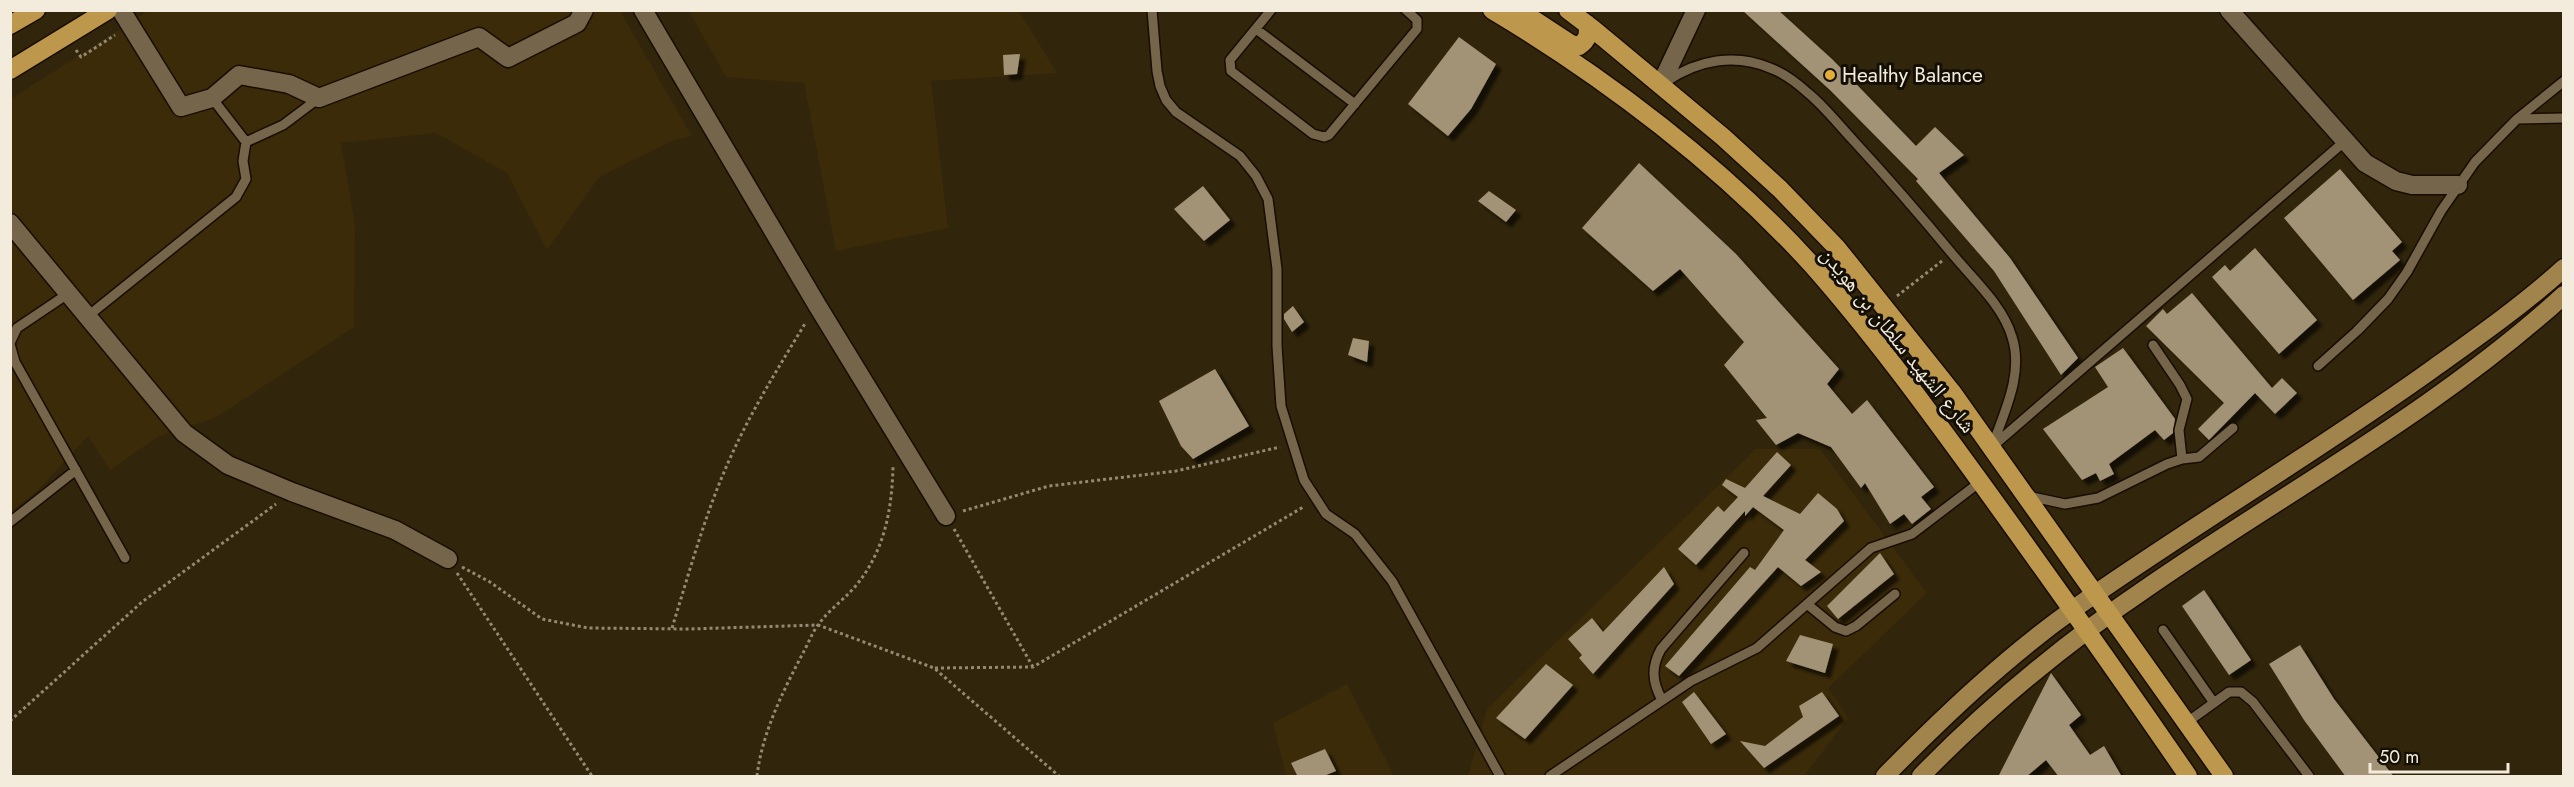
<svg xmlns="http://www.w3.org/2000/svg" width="2574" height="787" font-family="Jost,'Noto Naskh Arabic',sans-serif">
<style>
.built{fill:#3b2b09}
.building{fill:#a29376;filter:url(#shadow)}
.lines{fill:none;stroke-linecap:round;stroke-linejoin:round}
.lane-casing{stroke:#190d00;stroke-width:12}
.street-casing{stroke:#190d00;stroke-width:21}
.primary-casing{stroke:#190d00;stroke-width:21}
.highway-casing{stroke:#190d00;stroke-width:21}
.path{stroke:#938974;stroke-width:3;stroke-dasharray:3 3;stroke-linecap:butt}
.lane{stroke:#75664b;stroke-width:9}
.street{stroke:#75664b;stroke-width:18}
.primary{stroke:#a0844c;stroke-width:18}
.highway{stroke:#bd984c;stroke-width:18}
.poi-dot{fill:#e3ae35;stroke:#140f05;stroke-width:2}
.labels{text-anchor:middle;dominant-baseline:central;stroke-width:6;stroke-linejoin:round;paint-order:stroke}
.poi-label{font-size:21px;fill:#f3ebdb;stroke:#140f05;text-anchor:start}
.street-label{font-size:21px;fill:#f3ebdb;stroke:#140f05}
</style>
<defs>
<filter id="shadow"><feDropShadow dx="5.5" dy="5.5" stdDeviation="1.5" flood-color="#0009"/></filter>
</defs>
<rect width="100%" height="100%" fill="#31250b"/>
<path class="built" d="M148 11H620L692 136 672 141 599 177 547 250 507 173 436 133 341 143 355 225 354 327 215 418 159 436 110 470 88 436 38 490 11 512V99Z
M689 11H1019L1057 73 931 81 948 228 836 251 804 83 726 77Z
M1756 449H1820L1927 593 1828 688 1848 718 1804 776H1468L1487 709Z
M1347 684 1394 776H1286L1273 723Z"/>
<path class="building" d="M1742 10H1778L1833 60 1916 146 1935 127 1964 155 1939 173 2010 258 2078 358 2061 375 1994 271 1916 181 1918 179 1830 90Z
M1459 37 1496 64 1471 109 1448 136 1408 104Z
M1020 54 1017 74 1004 75 1003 55Z
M1639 163 1736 254 1839 369 1827 384 1852 414 1867 400 1934 487 1921 497 1931 509 1912 524 1904 514 1890 524 1865 483 1861 488 1831 447 1798 433 1776 445 1756 420 1767 418 1724 365 1744 342 1680 269 1653 291 1582 228Z
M2340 169 2402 242 2392 251 2400 260 2353 300 2284 218Z
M1203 186 1230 220 1204 241 1174 209Z
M1489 191 1516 210 1506 222 1478 201Z
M2255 248 2317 320 2279 354 2212 277 2225 265 2230 271Z
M2192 293 2272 388 2282 378 2297 393 2275 414 2255 393 2209 440 2198 429 2224 403 2146 326 2163 309 2167 314Z
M1293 306 1304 322 1292 332 1284 319V314Z
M1353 338 1369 341 1367 362 1348 355Z
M2123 348 2175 419 2173 433 2164 440 2155 430 2109 464 2114 474 2100 481 2096 473 2082 480 2043 429 2108 387 2095 367Z
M1215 369 1249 426 1193 459 1181 446 1159 401Z
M1777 452 1791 465 1763 496 1800 514 1818 493 1837 509 1844 521 1805 560 1821 572 1801 586 1778 567 1679 676 1665 666 1750 567 1755 570 1784 530 1753 507 1745 516V511L1696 565 1678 549 1718 506 1724 512 1738 497 1722 485 1726 479 1745 488Z
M1880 553 1894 574 1838 619 1827 606Z
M1664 567 1674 584 1593 674 1579 658 1582 655 1568 639 1592 618 1603 632Z
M2204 590 2251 660 2229 675 2182 606Z
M1800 635 1833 644 1825 673 1786 661Z
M2300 645 2334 699 2394 777H2346L2304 720 2269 664Z
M1546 664 1573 685 1525 739 1496 718Z
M2051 673 2081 715 2069 725 2090 755 2104 746 2122 777H2059L2046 760 2026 777H1998Z
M1694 692 1726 734 1711 744 1682 702Z
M1822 692 1839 716 1764 768 1740 741 1765 746 1803 717 1799 706Z
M1325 749 1336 771 1321 777H1298L1291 763Z"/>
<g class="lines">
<g class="lane-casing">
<path id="lane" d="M1152 10 1157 71 1160 86 1166 100 1176 112 1240 156 1256 176 1268 199 1277 269V346L1281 406 1304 480 1326 514 1355 534 1392 581 1500 776
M1271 10 1230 60 1231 71 1313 134 1324 137 1329 135 1417 29V20L1406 10
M1256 29 1355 104
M1667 81C1698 60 1735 53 1770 68 1784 73 1797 83 1808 93 1824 106 1838 124 1852 139 1887 177 1921 216 1954 256 1974 280 2003 306 2012 337 2024 374 2004 412 1992 447
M212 98 246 142
M2517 119 2564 118
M88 316 236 197 246 179 243 161 246 142 283 125 319 98
M10 343 17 328 69 293
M10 344 15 362 125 558
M2153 345 2180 385 2187 399 2179 430 2182 459
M2318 366 2357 331 2388 299 2407 272 2441 211 2475 162 2517 119 2564 81
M1993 446 2345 141
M2028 496 2065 504 2098 498 2167 464 2182 459 2199 457 2233 428
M10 522 76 470
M1807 604 1835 627 1846 631 1856 626 1895 594
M2163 630 2214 703
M1662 700C1652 682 1651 667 1661 649L1744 553
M2186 723 2229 692H2241L2253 702 2309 776
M1550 776 1691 681 1757 648 1871 548 1912 534 1980 482"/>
</g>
<g class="street-casing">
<path id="street" d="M121 10 181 107 212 98 239 75 289 84 319 98 479 37 508 58 577 23 584 10
M643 10 817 305 946 516
M2229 10 2365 163 2396 181 2412 185H2458
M1661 84 1696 10
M10 223 184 433 228 465 292 492 395 530 448 559"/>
</g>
<g class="primary-casing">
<path id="primary" d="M1885 776C1944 716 2006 657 2075 608 2193 525 2317 452 2434 368 2479 336 2523 305 2564 268
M1921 776C1991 704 2068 641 2151 585 2289 490 2439 409 2564 295"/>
</g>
<g class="highway-casing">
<path id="highway" d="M1492 10C1606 78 1723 167 1812 265 1872 333 1926 407 1979 480 2050 578 2120 677 2188 776
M1519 10 1571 44 1579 46C1588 40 1589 34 1587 24
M1568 10 1593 29 1723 137 1780 189 1837 248 1952 392 2224 776
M10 25 36 10
M10 70 108 10"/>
</g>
<path class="path" d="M76 50 81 57 115 35
M1897 296 1942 261
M963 511 1049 486 1176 471 1280 447
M954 529 1033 667
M462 567 490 582 542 619 588 628 689 629 818 625 934 668 1059 776
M457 573 592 776
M672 628C690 570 706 510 732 454 753 408 780 365 806 322
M935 668 1033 667 1305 506
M10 721 142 602 276 504
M757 776C762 733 783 691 803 653 808 644 812 633 818 625 828 611 842 601 853 589 884 554 892 511 893 466"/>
<use href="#lane" class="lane"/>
<use href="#street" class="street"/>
<use href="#primary" class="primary"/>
<use href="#highway" class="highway"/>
</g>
<circle class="poi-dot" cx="1830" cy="75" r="6"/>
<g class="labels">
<g class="poi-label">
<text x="1842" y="75">Healthy Balance</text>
</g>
<g class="street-label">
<text transform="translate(1898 340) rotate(51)">شارع الشهيد سلطان بن هويدن</text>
</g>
</g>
<rect width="2574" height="787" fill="none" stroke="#f3ebdb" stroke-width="24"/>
<path d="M2370 763v9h138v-9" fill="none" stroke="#f3ebdb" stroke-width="3"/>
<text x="2379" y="763" font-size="18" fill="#f3ebdb" stroke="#140f05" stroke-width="4.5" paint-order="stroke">50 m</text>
</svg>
